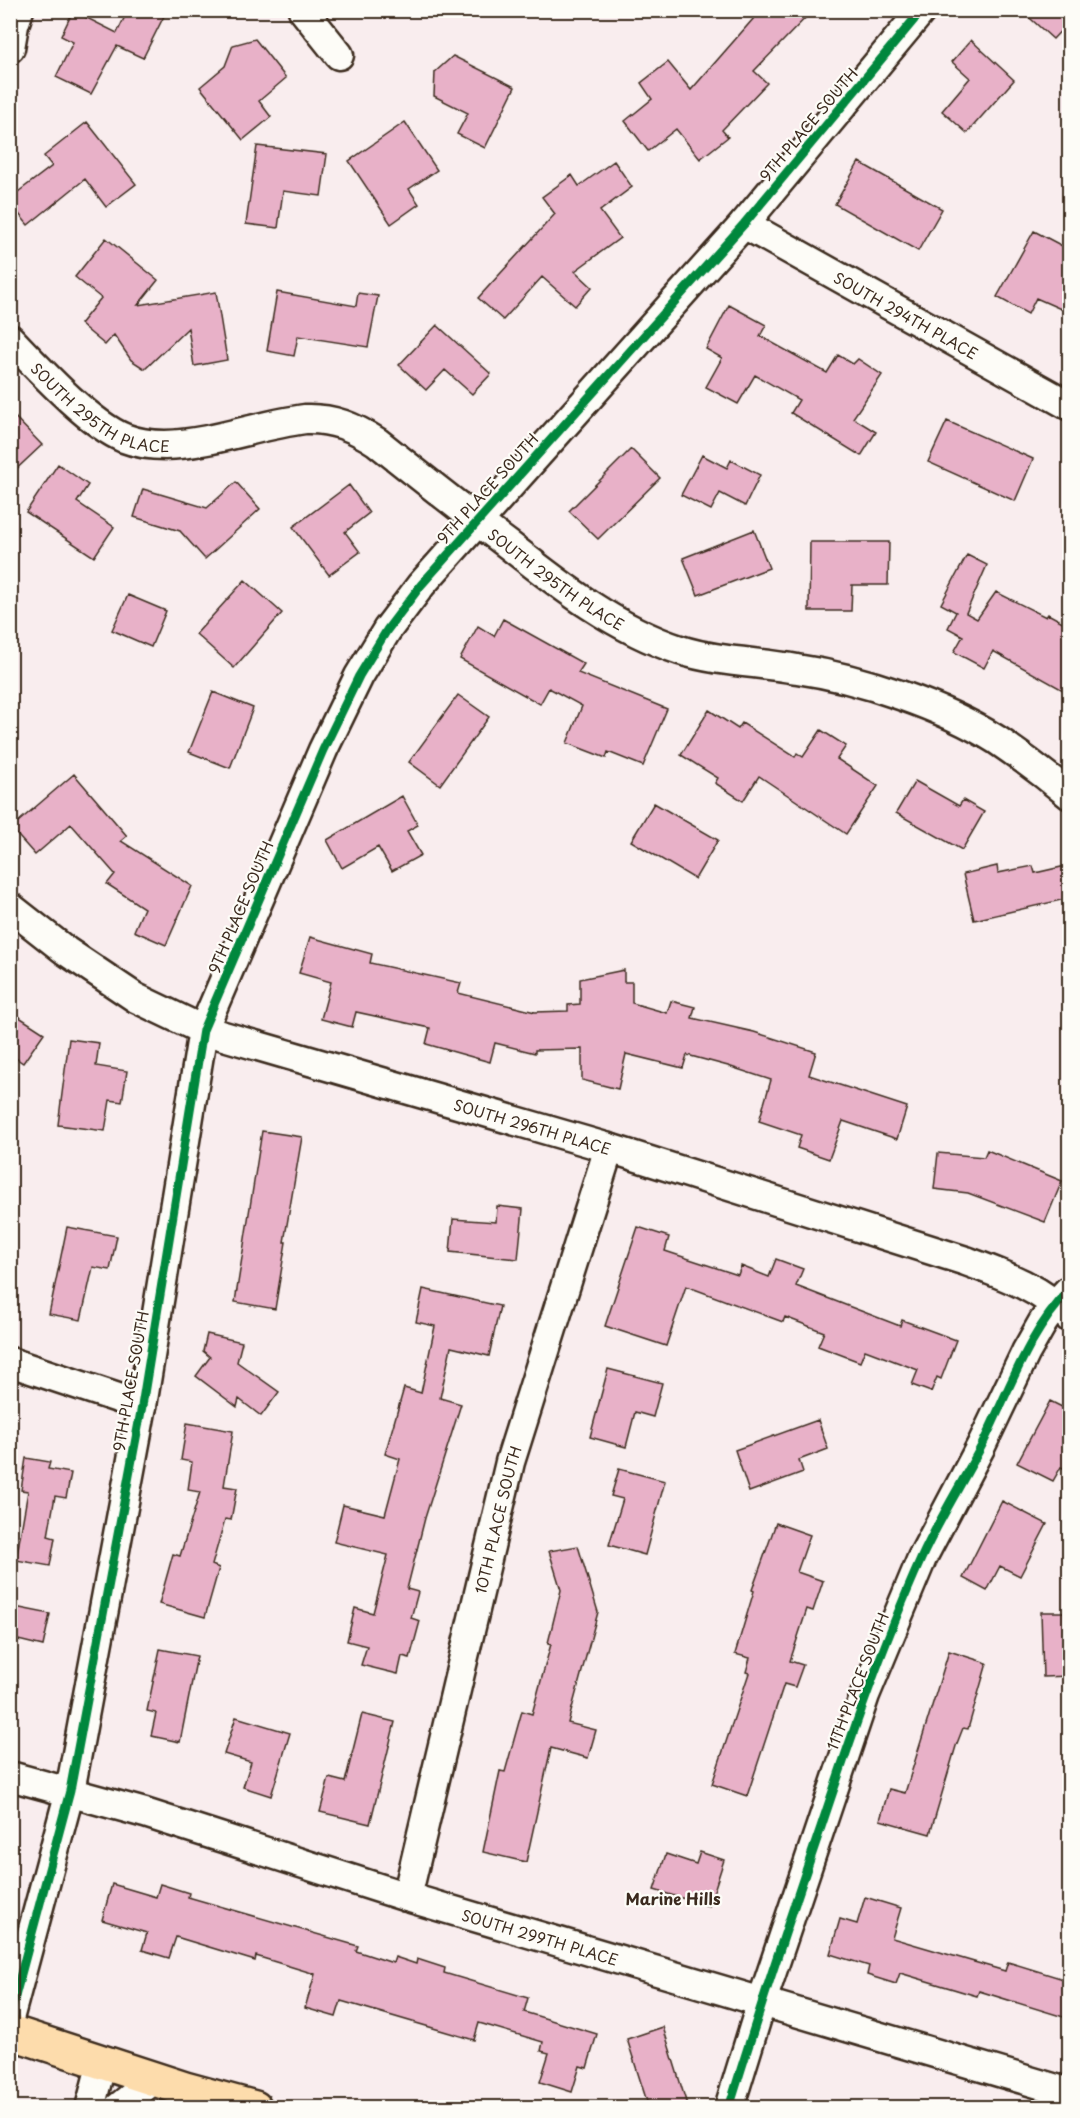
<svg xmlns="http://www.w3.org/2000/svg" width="1080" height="2118" font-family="'Playpen Sans',sans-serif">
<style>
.building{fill:#e8b1c8;stroke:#3b2a1e;stroke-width:1.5}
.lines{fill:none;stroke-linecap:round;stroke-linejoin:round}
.minor-casing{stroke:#3b2a1e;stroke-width:33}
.major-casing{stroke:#3b2a1e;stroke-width:38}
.minor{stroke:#fdfcf7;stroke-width:28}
.major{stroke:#fddcac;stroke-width:33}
.cycleway-casing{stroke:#fdfcf7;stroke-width:13}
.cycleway{stroke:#00873e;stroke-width:9}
.labels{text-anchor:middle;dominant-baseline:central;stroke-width:4.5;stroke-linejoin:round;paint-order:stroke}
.street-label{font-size:15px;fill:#3b2a1e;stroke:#fdfcf7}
.neighbourhood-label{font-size:16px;font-weight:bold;fill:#3b2a1e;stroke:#fdfcf7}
</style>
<rect width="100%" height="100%" fill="#f9edee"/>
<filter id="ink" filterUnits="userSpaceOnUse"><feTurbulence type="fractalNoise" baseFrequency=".0167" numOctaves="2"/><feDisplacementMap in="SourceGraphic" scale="12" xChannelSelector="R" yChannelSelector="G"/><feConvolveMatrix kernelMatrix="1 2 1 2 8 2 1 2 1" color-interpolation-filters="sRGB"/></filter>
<g filter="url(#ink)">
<path class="building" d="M128 10H167L143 58 117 46 91 94 56 77 73 42 61 36 73 11 117 33Z
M761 10H813L754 71 767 83 722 130 728 137 700 159 676 129 648 151 625 121 652 99 641 83 668 62 691 90Z
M1021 10H1070V21L1053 39Z
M255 39 286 78 259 101 271 117 243 140 200 87 225 66 233 45Z
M971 40 1014 80 967 133 942 111 970 78 952 62Z
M453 56 515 87 485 148 457 134 468 113 434 96 435 72Z
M87 122 136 184 106 207 85 179 28 225 10 203V198L52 166 44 156Z
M405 122 437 170 409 189 419 204 391 224 349 161Z
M257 146 327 154 321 196 283 191 278 228 246 224Z
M614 161 632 187 600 211 620 238 575 271 592 287 575 306 542 277 503 320 478 298 555 214 542 197 572 175 579 186Z
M859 162 942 209 918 251 835 204Z
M1034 231 1070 250V313L1036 298 1028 314 997 297Z
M106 238 158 280 138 305 216 292 227 360 194 366 188 328 145 369 131 360 114 335 105 345 80 324 101 298 75 277Z
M277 292 356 306 358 293 378 296 368 347 298 336 294 356 267 351Z
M729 305 766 325 760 336 827 373 838 355 853 364 858 359 882 375 853 418 876 432 861 456 791 413 799 400 755 375 738 404 706 387 722 358 706 349Z
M437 325 491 374 472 394 445 370 426 390 399 365Z
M10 412 42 445 10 475Z
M947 421 1033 459 1015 501 928 462Z
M631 449 660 478 598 539 569 511Z
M702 455 727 468 731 460 760 475 745 506 720 493 711 510 681 495Z
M58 464 88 485 77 502 114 527 94 557 26 512Z
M236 482 260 509 205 559 180 531 134 517 143 489 207 508Z
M349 485 369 513 345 532 360 552 329 575 293 527Z
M754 530 769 568 698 595 683 558Z
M810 542H889L888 585H852L851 611H809Z
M967 555 987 565 966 613 977 619 996 592 1046 617 1048 614 1070 626V694L993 651 984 668 954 652 963 636 948 628 956 612 941 604Z
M245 580 282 613 234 668 196 634Z
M128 595 166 611 151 647 112 630Z
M503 619 584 664 578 673 667 709 643 766 608 752 606 758 567 743 582 706 549 688 540 704 460 659 478 626 494 636Z
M213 692 253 708 230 768 189 752Z
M458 695 489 717 440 785 409 762Z
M709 710 738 729 742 723 795 757 797 753 803 757 821 730 846 746 837 759 878 786 846 834 759 776 743 801 715 783 718 778 681 755Z
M74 774 127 836 121 841 192 886 166 945 134 931 144 908 107 884 115 874 71 824 35 855 11 828Z
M915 781 959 806 963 800 984 812 962 850 896 813Z
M402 796 418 825 407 831 421 855 392 871 378 847 342 868 327 840Z
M654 803 718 840 695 879 631 841Z
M1070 865V898L974 920 963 874 997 866 998 873 1033 866 1035 873Z
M310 937 372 954 370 963 461 983 458 993 535 1012 568 1011V1005L580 1004V979L624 970V982H632V1003L667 1013 671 1001 695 1007 692 1018 754 1032 816 1052 809 1075 907 1107 897 1139 843 1121 829 1159 797 1148 801 1135 759 1121 771 1080 728 1066 687 1055 683 1068 626 1054 618 1089 582 1080V1049L535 1050V1053L495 1043 490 1062 426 1044 430 1028 356 1012 352 1027 321 1019 331 982 299 973Z
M10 1011 44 1033 23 1063 10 1054Z
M69 1039 99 1043 96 1066 127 1071 122 1102 110 1100 105 1131 58 1125Z
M262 1131 302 1137 284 1242H286L275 1309 235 1302Z
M987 1150 1062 1181 1045 1222 968 1193 934 1189 938 1153 984 1157Z
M497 1206 523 1209 518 1259 450 1252 453 1219 496 1222Z
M67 1227 117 1236 110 1270 93 1267 81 1320 49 1314Z
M638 1227 669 1237 665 1251 738 1275 741 1266 769 1277 776 1259 803 1269 796 1286 900 1326 902 1320 956 1340 941 1379 937 1377 931 1392 912 1385 918 1370 865 1350 860 1362 818 1346 824 1332 785 1317 783 1322 686 1286 666 1346 605 1326Z
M423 1289 500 1306 489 1356 451 1347 440 1398 461 1404 425 1518 407 1589 418 1592 411 1618 420 1621 410 1658 402 1656 398 1674 361 1665 367 1646 347 1641 355 1608 373 1613 388 1555 334 1542 343 1505 385 1515 400 1459 385 1454 404 1388 421 1393 435 1326 416 1322Z
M207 1334 242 1342 237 1362 279 1392 261 1416 239 1399 237 1407 196 1376 210 1357 203 1351Z
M608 1369 662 1383 653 1417 635 1412 626 1447 590 1437Z
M1050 1401 1070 1411V1471L1061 1467 1053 1481 1017 1463Z
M818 1420 828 1449 799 1460 803 1472 749 1492 735 1450Z
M187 1423 233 1431 224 1486 237 1488 231 1520 225 1519 212 1565 219 1568 205 1617 159 1604 173 1554 180 1556 200 1492 188 1490 192 1462 181 1460Z
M26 1458 50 1462 48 1469 71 1473 66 1498 55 1496 48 1536 55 1538 50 1566 16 1560 28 1491 21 1490Z
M619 1469 665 1481 645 1555 609 1545 623 1499 611 1496Z
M1002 1501 1047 1524 1020 1576 1000 1566 987 1591 963 1578Z
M776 1523 810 1535 797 1572 823 1581 813 1611 807 1609 790 1661 803 1665 795 1687 784 1684 747 1796 712 1784 749 1673 746 1672 750 1658 735 1654 754 1591 752 1590Z
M578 1546 598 1612 568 1723 596 1730 588 1758 551 1748 526 1862 483 1852 500 1771 505 1772 522 1711 532 1714 551 1644 548 1643 561 1590 549 1551Z
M10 1606 50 1614 43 1646 10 1638Z
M1041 1612H1070V1676L1043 1677Z
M160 1649 197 1656 180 1742 151 1736 156 1713 147 1711Z
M949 1651 987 1663 968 1729 963 1728 956 1746 930 1834 880 1820 889 1789 905 1793Z
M362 1714 395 1722 370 1824 320 1812 329 1778 345 1782Z
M236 1717 290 1733 271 1796 243 1787 251 1762 224 1754Z
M700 1852 724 1860 709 1906 654 1890 666 1854 696 1864Z
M112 1884 156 1897 160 1884 189 1893 188 1897 358 1946 356 1951 393 1963 395 1957 416 1964 417 1959 445 1968 444 1973 528 1998 524 2012 597 2034 587 2068 580 2066 572 2092 540 2082 549 2053 541 2051 543 2042 479 2023 474 2040 341 2001 336 2017 305 2008 315 1974 256 1956 255 1961 176 1937 169 1958 142 1950 147 1933 102 1920Z
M865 1897 901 1908 892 1938 1005 1971 1008 1962 1070 1981V2019L979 1991 977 1996 900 1973 896 1984 867 1975 869 1966 830 1954 840 1919 857 1924Z
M663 2027 688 2108H649L627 2039Z"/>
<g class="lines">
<g class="minor-casing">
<g id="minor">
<path d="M303 10 339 55"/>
<path d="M10 48 14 25 19 10"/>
<path id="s1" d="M744 224 1070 406"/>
<path id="s2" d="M10 339C38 368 88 423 124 438 137 443 151 445 165 445 212 444 258 425 305 419 333 418 354 427 377 442 421 477 465 512 510 546 562 587 616 629 680 650 718 662 758 662 797 669 860 678 943 706 997 740 1022 757 1046 775 1070 795"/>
<path id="s3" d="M10 907 66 951 136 998 203 1030 609 1148 966 1261C1004 1275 1041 1288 1070 1318"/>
<path d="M10 1362 142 1406"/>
<path id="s4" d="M10 1776 145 1813 407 1897 1070 2093"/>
<path id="s5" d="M407 1897 510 1462 609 1148"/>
<path d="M10 2015 70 1791 142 1406 203 1030 323 750 359 676 387 630 421 585 744 224 922 10"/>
<path d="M90 2108 102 2062"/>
<path d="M118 2108 154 2079"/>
<path d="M729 2108 762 2001 865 1695 922 1558 981 1446 1026 1352 1043 1322 1056 1304 1068 1291"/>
</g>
</g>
<g class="major-casing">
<path id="major" d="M10 2032 185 2089 255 2108"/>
</g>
<use href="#minor" class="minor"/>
<use href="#major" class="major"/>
<g class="cycleway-casing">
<path id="cycleway" d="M10 2015 70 1791 142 1406 203 1030 323 750 359 676 387 630 421 585 744 224 922 10
M729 2108C758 2014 789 1920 821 1827 851 1737 882 1646 921 1559 938 1521 961 1485 981 1447 1008 1394 1027 1333 1070 1290"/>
</g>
<use href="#cycleway" class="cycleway"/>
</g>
</g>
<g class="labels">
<g class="street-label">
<text transform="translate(808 124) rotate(-50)">9TH PLACE SOUTH</text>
<text stroke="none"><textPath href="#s1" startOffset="186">SOUTH 294TH PLACE</textPath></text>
<text stroke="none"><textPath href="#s2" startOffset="117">SOUTH 295TH PLACE</textPath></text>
<text transform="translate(487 488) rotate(-48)">9TH PLACE SOUTH</text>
<text stroke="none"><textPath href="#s2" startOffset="639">SOUTH 295TH PLACE</textPath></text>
<text transform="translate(240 907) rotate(-67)">9TH PLACE SOUTH</text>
<text stroke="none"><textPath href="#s3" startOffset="573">SOUTH 296TH PLACE</textPath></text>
<text transform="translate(130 1381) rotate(-80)">9TH PLACE SOUTH</text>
<text stroke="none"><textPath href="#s5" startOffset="388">10TH PLACE SOUTH</textPath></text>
<text transform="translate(857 1681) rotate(-69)">11TH PLACE SOUTH</text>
<text stroke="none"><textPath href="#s4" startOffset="554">SOUTH 299TH PLACE</textPath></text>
</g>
<g class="neighbourhood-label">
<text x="673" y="1898">Marine Hills</text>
</g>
</g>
<rect width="1080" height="2118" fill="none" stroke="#fdfcf7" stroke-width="36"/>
<rect x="18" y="18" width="1044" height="2082" fill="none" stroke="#3b2a1e" stroke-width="2" filter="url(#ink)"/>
</svg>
